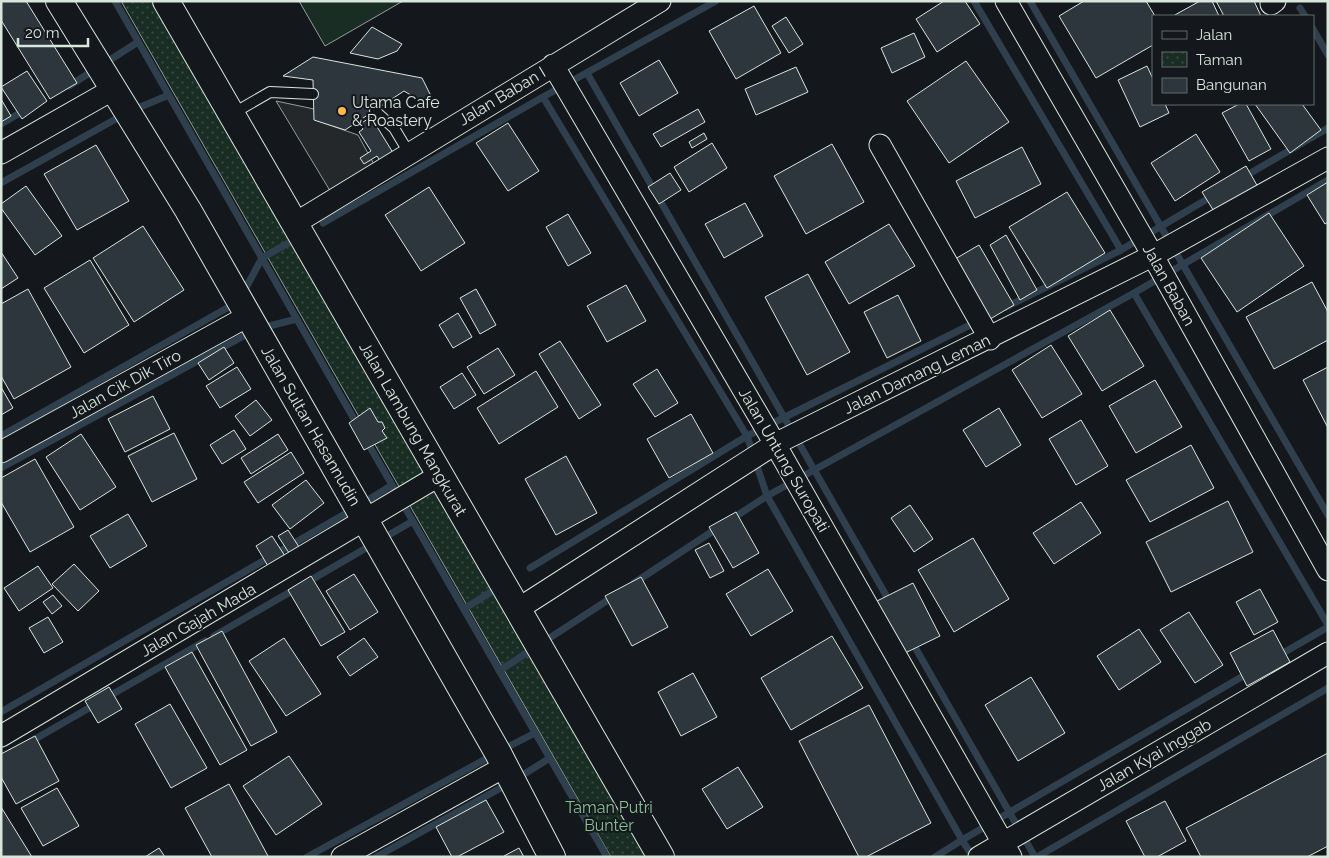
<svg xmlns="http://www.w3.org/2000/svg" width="1329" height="858" font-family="Raleway,sans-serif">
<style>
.park{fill:url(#park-dots);stroke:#939e99}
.pitch{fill:#1a2d24;stroke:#939e99}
.parking{fill:#24282b;stroke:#939e99}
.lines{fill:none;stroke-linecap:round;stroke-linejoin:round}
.stream{stroke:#2f3f4d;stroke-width:7}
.building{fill:#2c363c;stroke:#d8e6dc}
.service-casing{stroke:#d8e6dc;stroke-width:12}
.minor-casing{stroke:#d8e6dc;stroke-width:23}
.tertiary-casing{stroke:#d8e6dc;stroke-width:28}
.service{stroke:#14181c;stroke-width:10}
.minor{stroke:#14181c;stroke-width:21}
.tertiary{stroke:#14181c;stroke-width:26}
.poi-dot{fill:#ffb74d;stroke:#14181c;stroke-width:2}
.labels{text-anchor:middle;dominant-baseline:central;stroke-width:4;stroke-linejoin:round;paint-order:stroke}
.street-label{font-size:16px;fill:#d8e6dc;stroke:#14181c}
.poi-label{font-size:16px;fill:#d8e6dc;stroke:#14181c;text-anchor:start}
.park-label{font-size:16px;fill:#8ac095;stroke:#14181c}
</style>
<defs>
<pattern id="park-dots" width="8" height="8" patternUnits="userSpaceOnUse" patternTransform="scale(1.25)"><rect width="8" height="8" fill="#1a2d24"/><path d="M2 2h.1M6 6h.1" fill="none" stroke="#3b4b43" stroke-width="1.8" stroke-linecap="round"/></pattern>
</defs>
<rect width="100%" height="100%" fill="#14181c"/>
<path class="park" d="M121 1H160L654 857H611Z"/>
<path class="pitch" d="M299 1H403L325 46Z"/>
<path class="parking" d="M276 101 314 109 315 120 358 135 375 166 332 194Z"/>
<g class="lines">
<path class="stream" d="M115 1 358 426
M974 1 1121 250 1006 307
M1030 1 1328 515
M1300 8 1305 16
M1313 29 1328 55
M587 73 891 604
M69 86 138 42
M543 97 716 1
M133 110 169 95
M1 124 25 110
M1242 178 1328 128
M1 183 123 115
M323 223 543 97 747 436 530 568
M1121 250 1214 195
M1134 293 1328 180
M242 295 262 258 290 242
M976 322 747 436 767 496 1134 293 1328 625
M261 328 297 319
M1 436 236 303
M366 440 607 857
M1 468 251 332
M730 520 767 496 962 840 935 857
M634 583 719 527
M464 609 494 590
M214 636 413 521
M912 642 1035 857
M1278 656 1328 627
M499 671 614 596
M106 698 205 641
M1 712 357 507 392 485
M30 742 96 704
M502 750 535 733
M307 857 493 755
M376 857 513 781 550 758
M973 857 962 840 1250 672
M1037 857 1328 688"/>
</g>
<path class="building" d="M1 1H26L77 83 50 99 1 20Z
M944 1H965L980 24 937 52 916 19Z
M1084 1H1146L1155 16H1153V45L1096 78 1059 16Z
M1200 1H1212L1219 16H1173Z
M1216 1H1254L1261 16H1224Z
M754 6 781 53 736 79 709 31Z
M786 17 803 44 789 53 772 26Z
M372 27 402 44 397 51 378 59 350 53Z
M914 33 925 57 892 73 881 48Z
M313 57 422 78 431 96 424 103 404 91 345 130 314 120 313 80 283 76Z
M659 60 678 93 639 116 620 83Z
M966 61 1009 122 949 163 907 101Z
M1147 66 1153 79V104H1165L1169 113 1140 127 1118 80Z
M796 67 808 92 756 115 745 89Z
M27 71 47 101 22 119 1 87Z
M1 99 11 116 1 122Z
M1239 104H1246L1271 149 1249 161 1222 113Z
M1255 104H1302L1321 130 1290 153Z
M698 109 705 122 661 147 653 134Z
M371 117 395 156 382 164 377 156 364 164 360 158 371 151 359 132 363 129 360 124Z
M508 123 539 171 508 191 476 143Z
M704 133 707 139 692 148 689 142Z
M1196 134 1220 172 1175 201 1151 163Z
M712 143 727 168 689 192 674 167Z
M832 144 864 202 806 234 774 176Z
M96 145 129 201 77 230 44 174Z
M1022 147 1041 184 975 218 956 181Z
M1246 166 1258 187 1215 213 1202 192Z
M670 173 681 190 659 204 648 187Z
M1328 182V222L1325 224 1307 195Z
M26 186 62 236 35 255 1 208V204Z
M429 187 465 243 421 271 385 215Z
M1067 192 1105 253 1047 288 1009 227Z
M745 203 763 236 724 258 705 224Z
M1269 213 1304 266 1237 312 1201 258Z
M568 214 591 253 568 266 546 227Z
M889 224 915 266 849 304 825 262Z
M143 226 184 290 134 322 93 258Z
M1006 235 1037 290 1020 300 990 245Z
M979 245 1014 305 985 322 950 262Z
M1 252 18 278 1 289Z
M90 260 129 325 84 353 44 288Z
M808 274 850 352 807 375 765 297Z
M1312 282 1328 312V340L1274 369 1246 317Z
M626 285 646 321 607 342 587 306Z
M28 289 71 367 14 399 1 376V304Z
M476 289 496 325 480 334 460 298Z
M898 295 921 341 887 358 864 312Z
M1110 310 1144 366 1102 391 1068 336Z
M458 313 472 337 453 348 439 325Z
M560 341 601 405 579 419 539 354Z
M1051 345 1082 394 1042 418 1012 370Z
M224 347 234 363 209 380 198 363Z
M498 348 515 375 484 394 467 367Z
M237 367 251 389 220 408 206 386Z
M1328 367V428L1303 380Z
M657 369 678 403 655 417 633 384Z
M536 371 558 407 499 444 477 408Z
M462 373 476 395 454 409 440 387Z
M1155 380 1182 427 1136 453 1109 406Z
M1 387 13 408 1 415Z
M153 396 170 429 125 452 108 419Z
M256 400 272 420 250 436 235 416Z
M370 408 378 422H382L385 428 382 431 387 438 364 450 349 423Z
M999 408 1021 445 986 467 963 430Z
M691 414 713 453 669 478 647 439Z
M1081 420 1108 466 1076 485 1049 439Z
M234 430 246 449 222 464 210 445Z
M174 433 197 479 152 502 128 456Z
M81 434 116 487 80 510 46 457Z
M278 434 288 450 251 474 241 458Z
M1191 445 1214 488 1150 522 1126 480Z
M291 452 304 473 258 503 244 482Z
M566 456 597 513 556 535 525 479Z
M35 459 74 527 30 552 1 502V478Z
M306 480 324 503 290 529 272 505Z
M1228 501 1253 552 1171 592 1146 542Z
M1081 502 1101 533 1054 564 1033 533Z
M910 505 933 539 914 552 891 518Z
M736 512 759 553 733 568 709 527Z
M128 514 147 546 110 568 90 536Z
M288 530 301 550 291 556 278 536Z
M272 536 285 556 268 566 256 546Z
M973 538 1009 599 954 632 918 570Z
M709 543 724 571 710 578 695 550Z
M74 564 99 591 78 611 52 584Z
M38 566 53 588 19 611 4 588Z
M768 569 793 611 751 636 726 594Z
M354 574 378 612 350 630 326 591Z
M311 576 345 632 321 646 288 590Z
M641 577 668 627 632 646 605 596Z
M913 583 940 636 901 655 875 602Z
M1260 589 1278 622 1254 635 1236 602Z
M53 595 62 606 52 614 43 602Z
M1189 612 1223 665 1195 683 1160 630Z
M48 617 63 642 44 653 29 628Z
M1139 629 1161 662 1119 690 1097 656Z
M1273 630 1290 662 1247 686 1230 653Z
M222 631 277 732 251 746 196 645Z
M832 636 863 688 791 730 761 678Z
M284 638 321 694 286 716 249 661Z
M364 638 378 657 350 676 337 657Z
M192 652 247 750 220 765 165 667Z
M693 673 717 717 681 736 658 692Z
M1031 677 1065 733 1018 761 985 705Z
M109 687 122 709 98 723 85 701Z
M170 704 207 768 171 788 135 724Z
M869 705 931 823 866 857H859L799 741Z
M35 736 59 781 16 804 1 777V754Z
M1328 753V846L1307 857H1201L1186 828Z
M289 756 322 804 276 835 243 786Z
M738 767 763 807 727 829 702 789Z
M229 784 268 856 267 857H212L185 808Z
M57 788 79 826 43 846 21 808Z
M486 800 504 832 457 857H452L436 827Z
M1165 801 1186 841 1157 857H1145L1126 821Z
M1 807 32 857H1Z
M159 848 165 857H145Z
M519 848 524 857H504V856Z"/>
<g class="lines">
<g class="service-casing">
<path id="service" d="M375 111 394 128 409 153
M232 114 270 92 313 94"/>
</g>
<g class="minor-casing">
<path id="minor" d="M1006 1 1148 247 1328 570
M1271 4 1275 1
M553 65 775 444 1011 857
M880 145 990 339
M1 153 112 90
M294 224 660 1
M1 452 248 316
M518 609 775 444 1152 256 1328 158
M1 736 440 475
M342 857 506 766
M979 857 1328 653"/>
</g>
<g class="tertiary-casing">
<path id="tertiary" d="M59 1 188 210 498 753 552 857
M166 1 661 857"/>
</g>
<use href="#service" class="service"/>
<use href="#minor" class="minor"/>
<use href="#tertiary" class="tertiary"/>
</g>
<circle class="poi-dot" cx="342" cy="111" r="5"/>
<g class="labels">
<g class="street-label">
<text transform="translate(502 96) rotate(-31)">Jalan Baban I</text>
<text transform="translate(1169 285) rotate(61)">Jalan Baban</text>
<text transform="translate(917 374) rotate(-26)">Jalan Damang Leman</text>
<text transform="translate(125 384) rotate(-29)">Jalan Cik Dik Tiro</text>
<text transform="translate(311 426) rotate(60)">Jalan Sultan Hasannudin</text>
<text transform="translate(413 429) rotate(60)">Jalan Lambung Mangkurat</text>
<text transform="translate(784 460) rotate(60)">Jalan Untung Suropati</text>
<text transform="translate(198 620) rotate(-30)">Jalan Gajah Mada</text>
<text transform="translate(1154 755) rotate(-30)">Jalan Kyai Inggab</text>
</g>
<g class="poi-label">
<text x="352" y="102">Utama Cafe<tspan x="352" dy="18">&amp; Roastery</tspan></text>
</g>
<g class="park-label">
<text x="609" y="807">Taman Putri<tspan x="609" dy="18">Bunter</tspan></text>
</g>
</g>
<rect width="1329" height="858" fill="none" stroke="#d8e6dc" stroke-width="5"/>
<rect x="1152" y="15" width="162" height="90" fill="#14181c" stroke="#626a69"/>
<rect x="1162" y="31" width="25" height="8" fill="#14181c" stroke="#626a69"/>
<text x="1196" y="40" font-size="15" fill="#d8e6dc">Jalan</text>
<rect x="1162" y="52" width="25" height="15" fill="url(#park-dots)" stroke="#626a69"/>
<text x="1196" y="65" font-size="15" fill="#d8e6dc">Taman</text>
<rect x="1162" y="78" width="25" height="15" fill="#2c363c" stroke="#626a69"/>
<text x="1196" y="90" font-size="15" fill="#d8e6dc">Bangunan</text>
<path d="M18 38v8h70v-8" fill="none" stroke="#d8e6dc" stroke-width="2.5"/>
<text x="25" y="38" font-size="15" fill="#d8e6dc" stroke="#14181c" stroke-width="4" paint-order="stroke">20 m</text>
</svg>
